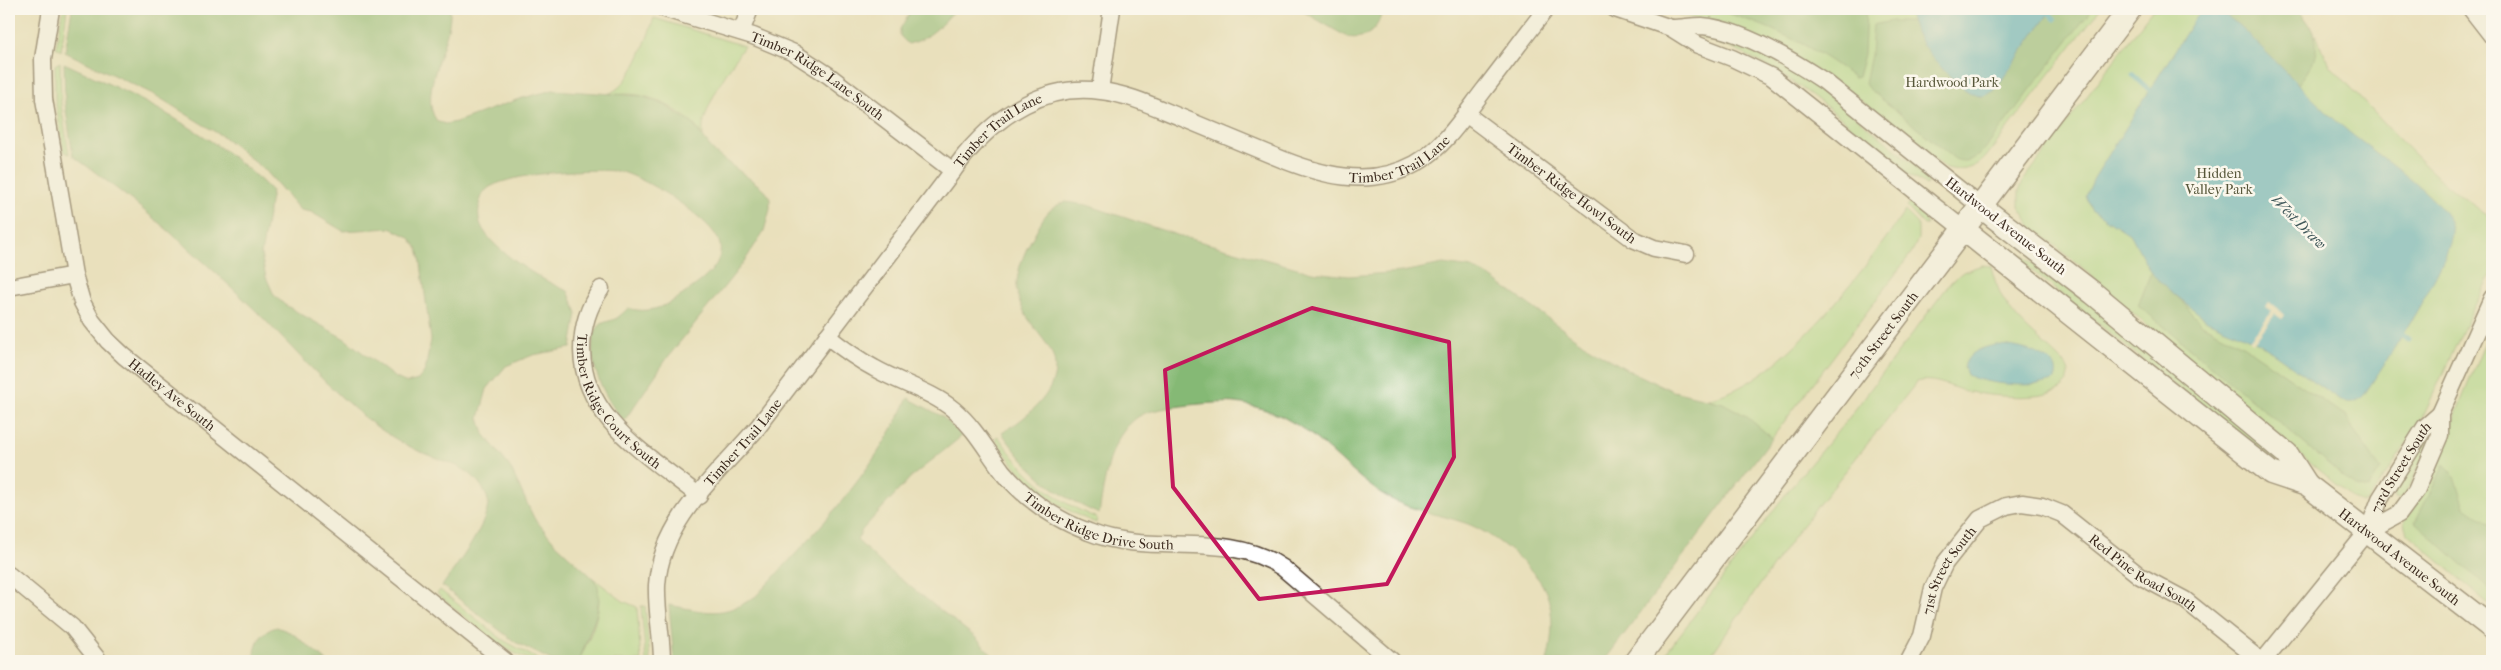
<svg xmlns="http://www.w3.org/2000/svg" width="2501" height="670" font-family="'IM FELL French Canon',serif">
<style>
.green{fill:#a7d989;stroke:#718254}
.forest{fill:#85b975;stroke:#60724a}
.water{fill:#4aaec9;stroke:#426c74}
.pier{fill:#e9e0bc}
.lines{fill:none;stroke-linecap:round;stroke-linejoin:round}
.stream{stroke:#4aaec9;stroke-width:5}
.street-casing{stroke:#554536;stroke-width:19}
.secondary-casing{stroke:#554536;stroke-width:25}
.street{stroke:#fff;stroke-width:16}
.secondary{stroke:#fff;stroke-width:22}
.marked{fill:none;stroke:#c2185b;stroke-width:4;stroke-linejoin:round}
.labels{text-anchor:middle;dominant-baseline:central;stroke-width:5;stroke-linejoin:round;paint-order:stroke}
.street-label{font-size:14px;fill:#3b2a1e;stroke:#fbf7ec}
.park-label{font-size:14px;fill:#565639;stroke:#fbf7ec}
.water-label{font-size:15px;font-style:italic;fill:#40585a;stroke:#fbf7ec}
</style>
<rect width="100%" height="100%" fill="#fbf7ec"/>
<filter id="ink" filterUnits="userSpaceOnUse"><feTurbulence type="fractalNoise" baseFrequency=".02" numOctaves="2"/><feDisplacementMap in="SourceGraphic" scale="10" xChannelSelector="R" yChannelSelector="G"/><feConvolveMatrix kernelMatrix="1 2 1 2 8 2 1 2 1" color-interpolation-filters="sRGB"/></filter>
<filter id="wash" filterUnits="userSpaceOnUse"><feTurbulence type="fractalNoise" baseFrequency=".0096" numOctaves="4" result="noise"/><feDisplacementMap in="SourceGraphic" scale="20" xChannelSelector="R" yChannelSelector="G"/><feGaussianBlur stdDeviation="1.12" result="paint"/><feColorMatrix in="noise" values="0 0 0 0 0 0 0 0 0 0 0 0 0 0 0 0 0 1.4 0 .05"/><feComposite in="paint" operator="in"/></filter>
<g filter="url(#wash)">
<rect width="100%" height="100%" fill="#e9e0bc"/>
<path class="green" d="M63 9H67L61 51 56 47Z
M1653 9H2100L1986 157C1975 170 1958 173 1942 166L1843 86 1718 24Z
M2153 9H2271L2314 53 2316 34 2324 55 2330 65C2379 116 2431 182 2492 217V274L2472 311 2418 427 2368 501 2362 502 2352 498 2169 345 2077 263 2032 227 2019 207V191L2023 181Z
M654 18 744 46C731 66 699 112 703 136 689 116 662 99 638 95 628 93 617 95 607 94 631 88 647 39 654 18Z
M1702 33C1787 51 1850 113 1916 166L1929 181 1926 185 1911 177C1846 123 1784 62 1702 38Z
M60 62 61 105 69 154 64 151 55 99V65Z
M1912 201 1921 210 1927 225H1924L1907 207Z
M1905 211 1918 224V239L1912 252 1772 438 1738 411 1708 398C1778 388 1866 268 1905 211Z
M2017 252C2109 314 2194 387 2279 459L2277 461 2184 393 2014 256Z
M1982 265 1991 266C2002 315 2030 329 2063 362 2069 368 2071 374 2067 382 2057 404 1986 396 1965 391 1950 387 1933 377 1917 382L1799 529 1707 661H1660L1794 483 1848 419 1951 282 1963 272Z
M2492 325V607L2407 533 2404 523 2440 453Z
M2429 434 2433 436 2407 492 2400 499 2395 498 2394 491Z
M998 436C1024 474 1054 501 1097 518L1096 523C1052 506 1019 477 995 438Z
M589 575 623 601 637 607 641 661H579C589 637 612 597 589 575Z
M440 590 503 640 541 661C509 661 462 613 437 594Z
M641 606H645L650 661H646Z"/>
<path class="forest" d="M72 9H130L160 14 208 9H450C453 40 416 93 437 121L445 124 456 122 519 99 553 90 642 96 665 105 692 123 715 153 765 190 770 199V209L764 231 744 262 668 357 624 421C606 402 582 355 597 329 601 321 610 322 617 318 621 315 625 311 628 308 653 316 674 302 693 287 707 277 723 263 720 245 717 221 645 178 622 172 598 167 503 173 486 190 479 197 478 211 479 219 483 246 544 282 568 291L577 313 571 348 533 355 506 366 487 389 479 418 484 434 510 467 534 518 555 543 593 578 598 586 599 598 596 616 579 661H553L515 642 442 586C454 569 495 516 487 497 474 465 447 464 421 452 403 444 385 433 369 421 328 388 292 347 255 310 200 256 136 201 73 156L65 104 64 63C138 97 214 133 272 191L261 255 266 277 274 295 285 305 345 339 394 377 407 383 418 380 425 371 431 340 420 256 418 249 409 237 391 228 343 231 311 212 300 210 266 171 225 138 155 95 65 52Z
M912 9H956C942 24 929 40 908 44L900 36V29Z
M1299 9H1382C1380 28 1367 41 1347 37Z
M1715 9H1866L1864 54 1858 77 1854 78C1812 44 1766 25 1715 9Z
M2052 9H2092L1985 149C1977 158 1967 164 1955 159L1867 87 1865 83 1871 55 1873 25 1892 21H1911C1921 43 1955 92 1980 96L1992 92Z
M2212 9H2297C2322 35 2323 55 2298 84L2234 22Z
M1066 202 1087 205 1180 236 1312 272 1349 276 1402 272 1443 264 1472 268 1489 276 1578 340 1626 369 1673 391 1723 403 1746 416 1772 438 1604 661H1547C1554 633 1556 598 1535 575 1517 554 1488 530 1462 522 1438 514 1414 511 1391 499 1350 477 1324 437 1283 417 1268 410 1252 405 1236 403 1218 401 1159 407 1143 414 1135 418 1128 425 1123 432 1108 451 1103 490 1099 514 1054 494 1031 473 1002 433 1029 416 1072 383 1048 346 1035 327 1015 307 1017 283 1018 265 1027 247 1035 233 1043 218 1049 206 1066 202Z
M2151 272 2186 305 2191 313 2202 324 2244 346 2327 404 2346 415 2353 429 2381 469 2368 489 2355 486 2138 305Z
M908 398 943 417 962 436 910 478 862 530 857 540 885 567 975 637 998 661H674L669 605C707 612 722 619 756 596 813 535 873 475 908 398Z
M2444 465 2455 476 2465 507 2492 526V591L2415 522Z
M277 627 292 633 327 661H253C257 644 258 632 277 627Z"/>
<path class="water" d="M1908 9H2052L1999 84C1994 90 1988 97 1980 96 1963 96 1926 52 1919 38 1914 29 1910 19 1908 9Z
M2212 9C2232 15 2247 34 2262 48 2291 76 2318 106 2349 132 2372 151 2449 201 2452 229 2455 258 2383 366 2364 395 2357 403 2349 404 2340 400L2259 343 2207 320 2168 289 2151 273 2131 235 2091 209 2086 196 2094 178 2196 17 2203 10Z
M1995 345C2011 344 2066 355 2055 379 2041 390 1982 384 1967 375L1964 367C1968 352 1981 348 1995 345Z"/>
<path class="pier" d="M2269 302 2285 315 2282 319 2275 314 2253 343 2249 340 2272 312 2266 307Z"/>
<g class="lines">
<path class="stream" d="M2045 9 2055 19
M2133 75 2155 95
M2397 331 2409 340"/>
</g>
</g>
<g filter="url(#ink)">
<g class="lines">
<g class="street-casing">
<g id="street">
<path id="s1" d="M51 9 43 59 44 99 74 275 82 302 92 321 108 341 124 356 505 661"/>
<path id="s2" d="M665 9 753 36 794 53 828 75 953 171"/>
<path d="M1615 9 1671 28 1698 45 1732 58 1772 77 1963 229"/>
<path d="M2471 9 2492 36"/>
<path d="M1671 28C1681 28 1692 26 1702 26 1740 29 1792 60 1824 81L1980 206"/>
<path d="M741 32 750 9"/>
<path d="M1100 90 1112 9"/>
<path id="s3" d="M1466 114 1633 239 1654 248 1686 254"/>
<path d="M9 287 74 275"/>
<path id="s4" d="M601 289C588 307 582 328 582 350 583 420 650 456 699 496"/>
<path id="s5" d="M827 336C842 348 857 359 874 368 900 383 931 391 954 410 975 428 987 451 1003 472 1026 499 1056 520 1089 532 1152 558 1224 528 1283 568L1392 661"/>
<path d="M2368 531 2399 514 2416 491 2440 435V414L2492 298"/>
<path d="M9 575 72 627 99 661"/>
<path id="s6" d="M662 661C662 636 656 611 657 585 661 520 719 473 758 427L965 155C999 114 1045 83 1101 91 1128 94 1155 107 1180 117 1211 130 1242 143 1274 156 1319 175 1369 189 1415 164 1445 147 1464 116 1484 90 1505 63 1525 36 1546 9"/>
<path id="s7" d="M1909 661 1922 636 1933 588 1945 563 1980 519 2006 506 2022 503 2042 506 2062 514 2140 576 2185 600 2261 661"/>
<path id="s8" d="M2263 661 2368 531 2380 499 2425 427 2440 414"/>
</g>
</g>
<g class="secondary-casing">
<g id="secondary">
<path d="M1980 206 2093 293 2287 454 2307 485"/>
<path id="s9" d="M1963 229 2271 473 2307 485 2492 628"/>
<path id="s10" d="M1636 661 2130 9"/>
</g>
</g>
<use href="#street" class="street"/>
<use href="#secondary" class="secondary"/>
</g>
</g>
<path d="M0 0H2501V670H0ZM1312 308 1449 342 1454 457 1387 584 1259 599 1173 487 1165 370Z" fill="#e9e0bc" fill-opacity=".55" fill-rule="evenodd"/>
<path class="marked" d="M1312 308 1449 342 1454 457 1387 584 1259 599 1173 487 1165 370Z"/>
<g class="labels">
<g class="street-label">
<text stroke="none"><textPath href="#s2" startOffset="168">Timber Ridge Lane South</textPath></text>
<text stroke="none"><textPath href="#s6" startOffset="651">Timber Trail Lane</textPath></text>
<text stroke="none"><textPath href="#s6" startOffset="1085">Timber Trail Lane</textPath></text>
<text stroke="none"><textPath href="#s3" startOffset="132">Timber Ridge Howl South</textPath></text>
<text transform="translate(2006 226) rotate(38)">Hardwood Avenue South</text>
<text stroke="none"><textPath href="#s10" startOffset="409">70th Street South</textPath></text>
<text stroke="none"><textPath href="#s1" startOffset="428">Hadley Ave South</textPath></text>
<text stroke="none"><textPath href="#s4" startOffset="129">Timber Ridge Court South</textPath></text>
<text stroke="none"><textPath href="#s6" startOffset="246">Timber Trail Lane</textPath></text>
<text stroke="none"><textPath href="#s8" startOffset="239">73rd Street South</textPath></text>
<text stroke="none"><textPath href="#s5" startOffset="339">Timber Ridge Drive South</textPath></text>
<text stroke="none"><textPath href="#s9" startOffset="548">Hardwood Avenue South</textPath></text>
<text stroke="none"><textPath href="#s7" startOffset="100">71st Street South</textPath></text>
<text stroke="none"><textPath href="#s7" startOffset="349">Red Pine Road South</textPath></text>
</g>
<g class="park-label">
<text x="1952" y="82">Hardwood Park</text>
<text x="2219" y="173">Hidden<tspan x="2219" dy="16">Valley Park</tspan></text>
</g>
<g class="water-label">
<text transform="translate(2299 222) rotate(45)">West Draw</text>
</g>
</g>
<rect width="2501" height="670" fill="none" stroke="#fbf7ec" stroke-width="30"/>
</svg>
